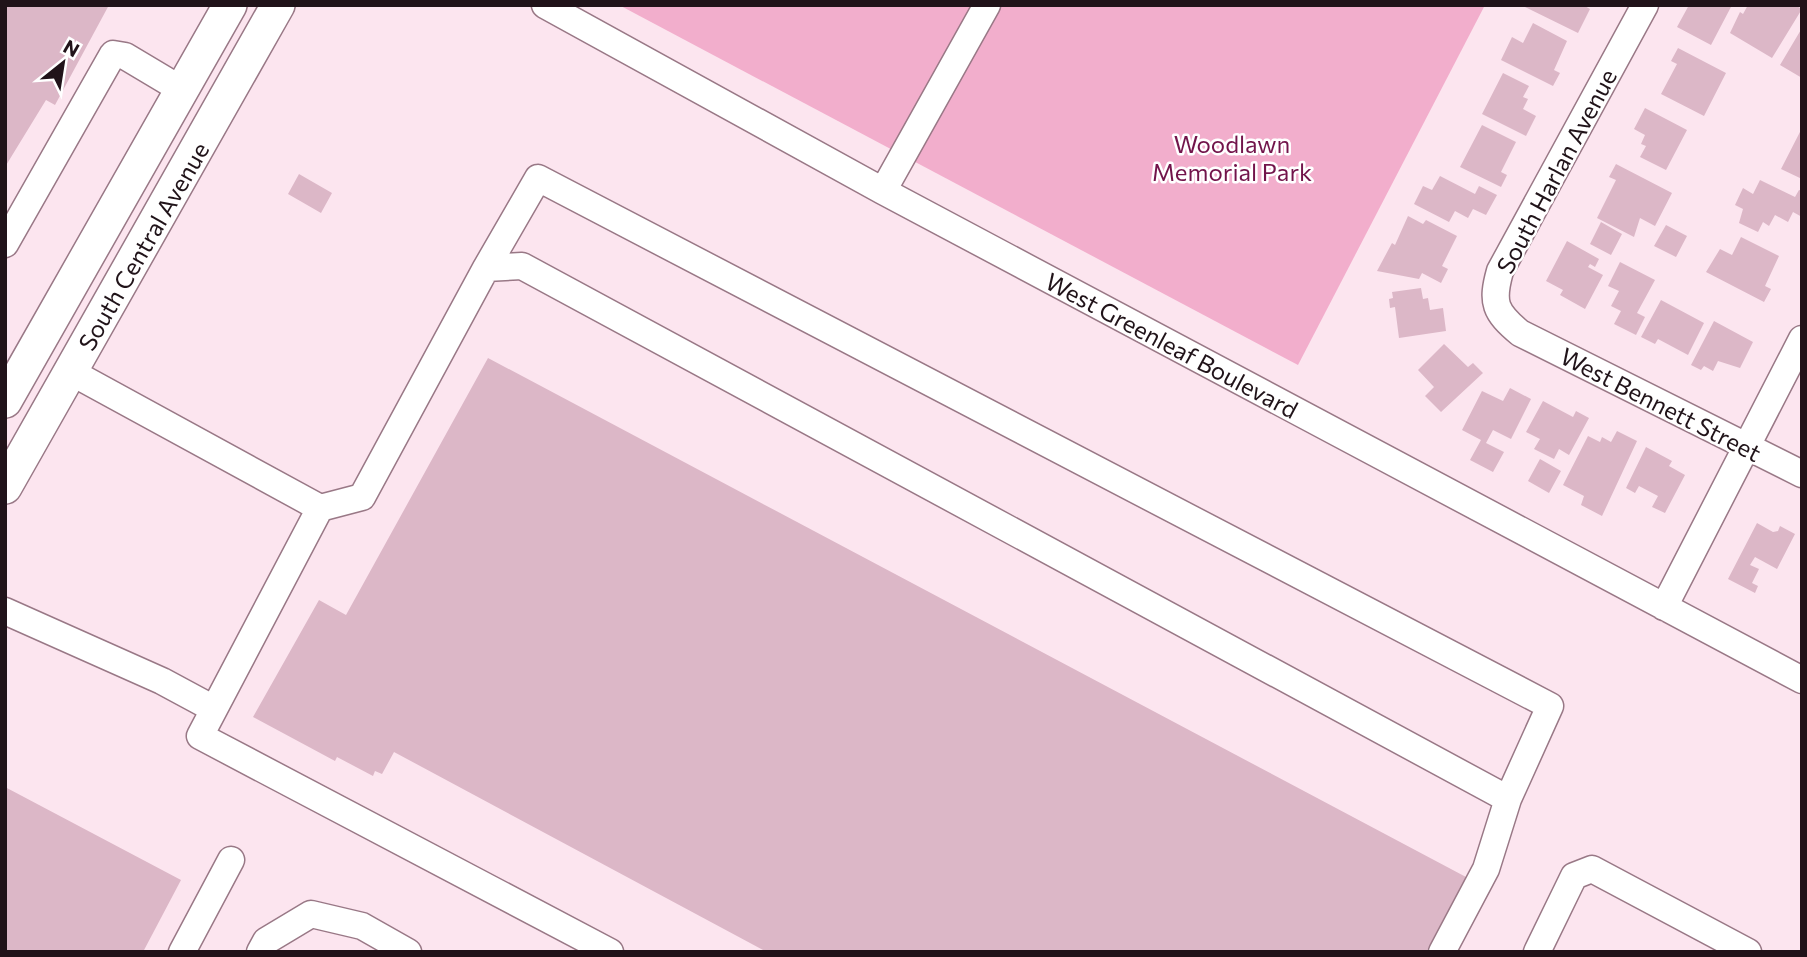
<svg xmlns="http://www.w3.org/2000/svg" width="1807" height="957" font-family="Commissioner,sans-serif">
<style>
.green{fill:#f2aecc}
.building{fill:#dcb7c7}
.lines{fill:none;stroke-linecap:round;stroke-linejoin:round}
.minor-casing{stroke:#997886;stroke-width:29}
.major-casing{stroke:#997886;stroke-width:36}
.minor{stroke:#fff;stroke-width:26}
.major{stroke:#fff;stroke-width:33}
.labels{text-anchor:middle;dominant-baseline:central;stroke-width:5;stroke-linejoin:round;paint-order:stroke}
.park-label{font-size:24px;fill:#72144b;stroke:#fff}
.street-label{font-size:24px;fill:#201319;stroke:#fff}
</style>
<rect width="100%" height="100%" fill="#fce5ef"/>
<path class="green" d="M619 5H1485L1298 365Z"/>
<path class="building" d="M5 5H109L55 105 46 100 5 167Z
M1521 5H1583L1590 9 1578 33Z
M1689 5H1732L1711 45 1677 27Z
M1748 5H1795L1802 9 1772 58 1730 33 1740 12 1743 14Z
M1533 23 1567 41 1554 70 1560 73 1553 86 1501 60 1512 37 1523 43Z
M1802 28V78L1780 65Z
M1678 48 1726 73 1704 116 1661 94 1677 64 1671 61Z
M1503 73 1529 86 1523 97 1528 99 1523 109 1536 116 1526 136 1482 114Z
M1645 108 1687 130 1666 170 1640 157 1646 146 1641 144 1645 135 1634 129Z
M1482 125 1516 142 1501 172 1507 175 1501 187 1460 167Z
M1802 128V179L1781 169Z
M1616 164 1672 193 1655 226 1640 218 1634 237 1597 218 1616 180 1609 177Z
M299 174 332 193 321 213 288 194Z
M1440 176 1475 194 1479 186 1497 195 1486 215 1473 209 1468 218 1455 211 1449 222 1414 204 1423 186 1432 190Z
M1760 180 1795 197 1799 190 1802 191V217L1793 212 1788 222 1775 215 1769 226 1763 222 1758 232 1739 223 1743 209 1735 205 1743 188 1753 194Z
M1408 216 1423 224 1426 220 1457 236 1442 266 1448 269 1441 283 1422 273 1419 279 1377 271 1392 243 1395 245Z
M1601 222 1622 234 1611 255 1590 244Z
M1666 225 1687 236 1676 257 1654 246Z
M1741 237 1779 256 1765 286 1771 289 1764 302 1706 272 1720 249 1732 255Z
M1567 241 1599 259 1595 267 1590 264 1588 267 1603 275 1585 309 1560 295 1563 290 1546 281Z
M1620 262 1655 280 1637 313 1645 317 1636 335 1614 324 1621 311 1611 306 1619 291 1608 286Z
M1421 288 1423 299 1428 298 1430 310 1443 308 1446 331 1399 338 1395 307 1390 308 1389 299 1393 298 1392 292Z
M1661 300 1704 323 1688 355 1658 339 1655 344 1641 337Z
M1714 321 1753 342 1740 368 1718 361 1713 371 1704 366 1701 370 1691 365Z
M1444 344 1468 367 1473 363 1483 373 1441 412 1425 396 1434 387 1418 370Z
M488 358 1466 877 1426 952H767L394 752 382 774 375 771 373 776 337 757 335 761 253 717 319 600 346 615Z
M1510 388 1531 399 1511 439 1493 430 1486 443 1504 452 1493 472 1470 460 1481 440 1462 430 1482 391 1503 401Z
M1543 401 1573 417 1576 411 1589 418 1569 455 1559 449 1554 459 1534 449 1540 439 1526 432Z
M1617 431 1637 441 1602 516 1581 505 1584 496 1563 485 1588 436 1600 442 1602 437 1611 442Z
M1646 447 1672 461 1669 466 1685 475 1665 513 1652 507 1658 496 1639 486 1635 493 1626 488Z
M1540 459 1561 471 1549 493 1528 481Z
M1757 523 1773 532 1778 531 1780 526 1795 534 1777 569 1755 557 1750 565 1759 569 1752 583 1758 586 1755 593 1728 579Z
M5 787 181 880 143 952H5Z"/>
<g class="lines">
<g class="minor-casing">
<path id="minor" d="M545 5 883 191 1802 680
M1645 5 1500 271C1491 303 1495 312 1520 333L1802 474
M883 191 987 5
M5 244 113 54 125 56 182 90
M486 268 538 178 1550 706 1508 799
M71 372 320 508 362 497 486 268 522 266 1508 799 1486 869 1442 952
M320 508 200 736 610 952
M1664 607 1802 339
M5 611 162 681 214 709
M182 952 231 860
M260 952 266 941 311 914 362 926 408 952
M1537 952 1574 876 1592 869 1748 952"/>
</g>
<g class="major-casing">
<path id="major" d="M5 401 230 5
M5 487 278 5"/>
</g>
<use href="#minor" class="minor"/>
<use href="#major" class="major"/>
</g>
<g class="labels">
<g class="park-label">
<text x="1232" y="143">Woodlawn<tspan x="1232" dy="28">Memorial Park</tspan></text>
</g>
<g class="street-label">
<text transform="translate(1556 171) rotate(-62)">South Harlan Avenue</text>
<text transform="translate(143 246) rotate(-60)">South Central Avenue</text>
<text transform="translate(1172 345) rotate(28)">West Greenleaf Boulevard</text>
<text transform="translate(1661 404) rotate(27)">West Bennett Street</text>
</g>
</g>
<rect width="1807" height="957" fill="none" stroke="#201319" stroke-width="14"/>
<g transform="translate(63 63) rotate(30)" stroke="#ffffff" stroke-width="5" paint-order="stroke">
<path d="M0-5L12 26L0 18L-12 26Z" fill="#201319"/>
<text y="-10" font-size="19" font-weight="bold" text-anchor="middle" fill="#201319">N</text>
</g>
</svg>
